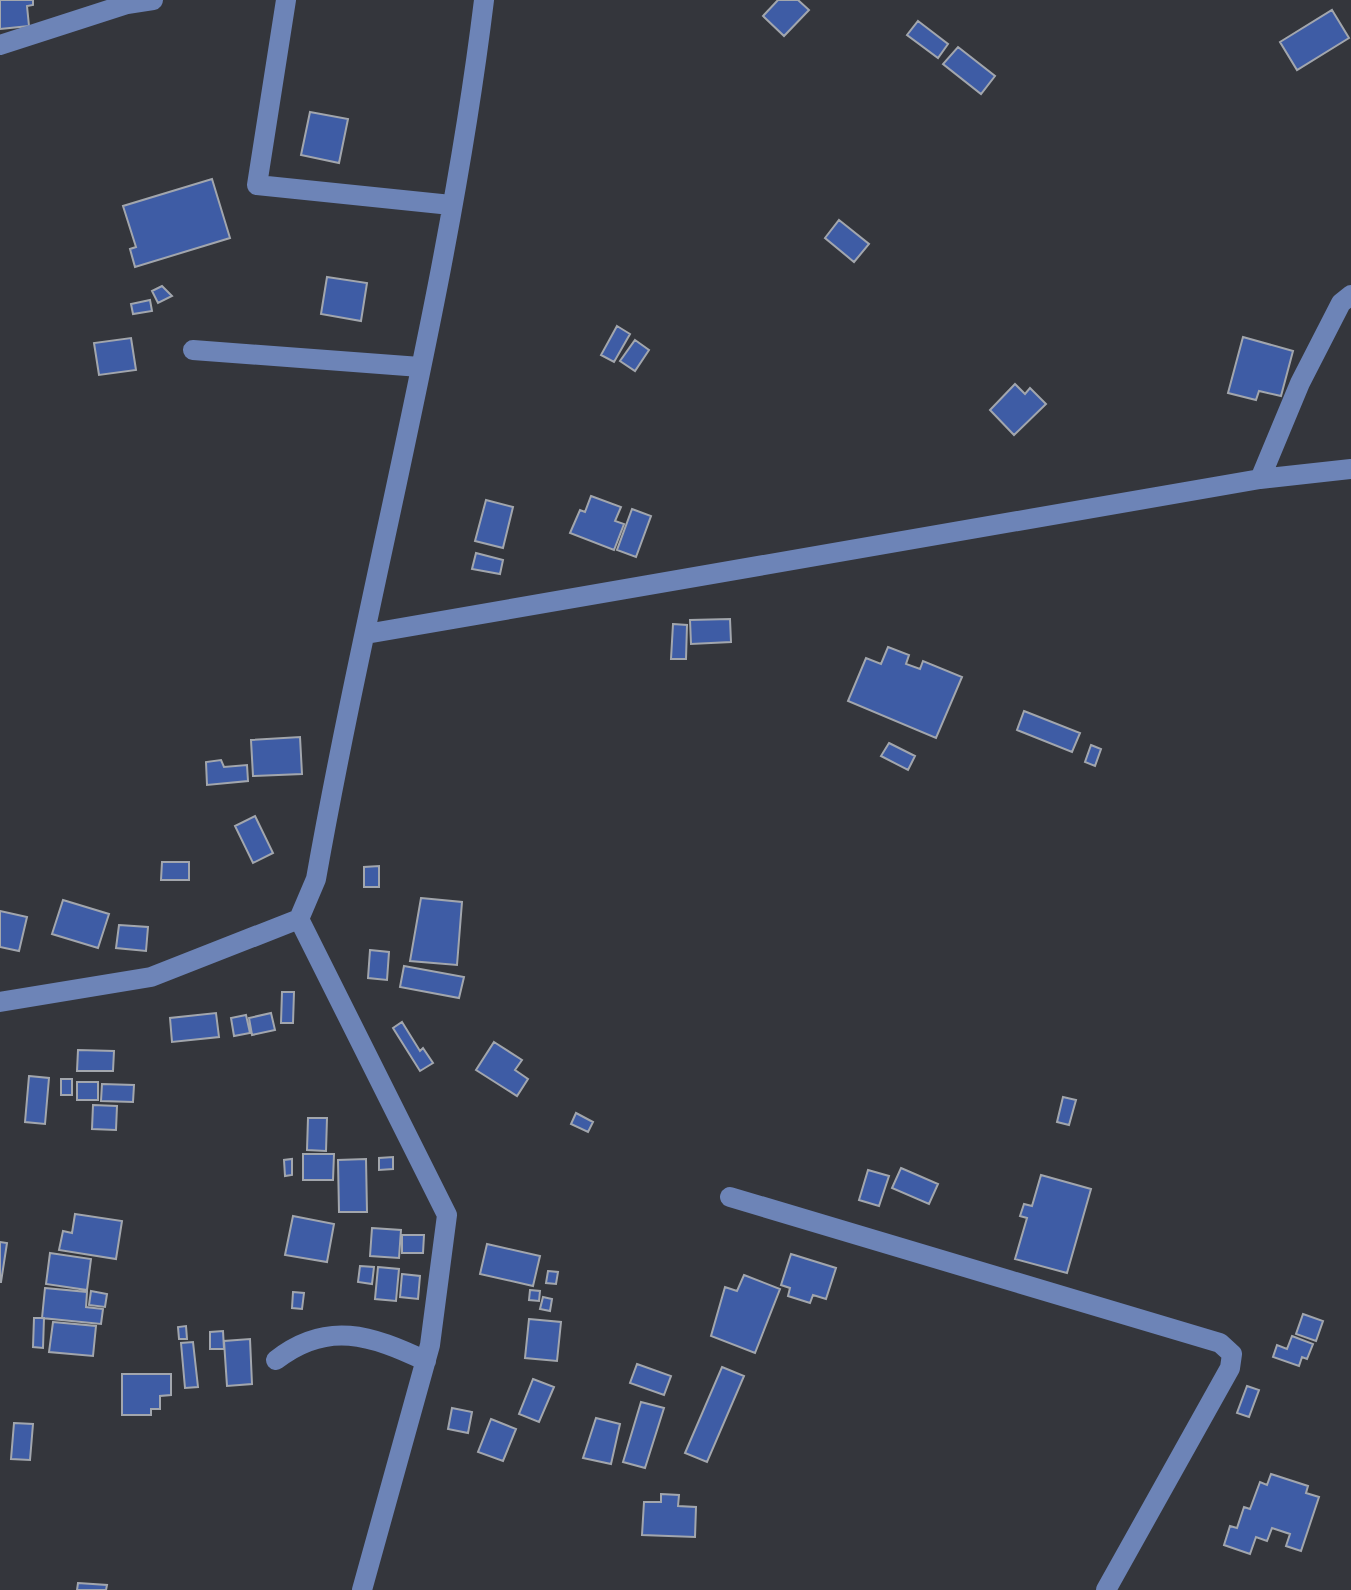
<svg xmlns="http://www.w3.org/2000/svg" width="1351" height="1590" font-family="'Crimson Pro',serif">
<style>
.building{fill:#3e5ca5;stroke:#a2a6ad;stroke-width:2}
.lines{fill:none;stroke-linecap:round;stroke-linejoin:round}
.minor{stroke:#6d84b7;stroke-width:20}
</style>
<rect width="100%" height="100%" fill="#34363c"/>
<path class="building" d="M0 0H33V5L27 6 29 26 0 29Z
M778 0H798L809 10 784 36 763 16Z
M1332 10 1349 38 1297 70 1280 42Z
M918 21 948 44 938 58 907 35Z
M958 47 995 76 981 94 943 64Z
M310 112 348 119 339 163 301 155Z
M212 179 230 238 135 267 130 249 136 247 123 206Z
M839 220 869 244 854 262 825 238Z
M327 277 367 283 361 321 321 314Z
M162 286 172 296 158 303 152 291Z
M150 300 152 311 133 314 131 304Z
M617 326 630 334 614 362 601 355Z
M1243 337 1293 351 1281 396 1259 391 1256 400 1228 393Z
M131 338 136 370 99 375 94 343Z
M635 340 649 350 635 371 620 361Z
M1015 384 1025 394 1030 388 1046 404 1014 435 990 410Z
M591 496 621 507 615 521 624 524 614 550 570 533 580 510 585 512Z
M486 500 513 507 503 548 475 541Z
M632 509 651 516 636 557 617 550Z
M476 553 503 560 500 574 472 569Z
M730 619 731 642 691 644 690 620Z
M673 624 687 625 686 659H671Z
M888 647 909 655 906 664 920 669 923 661 962 677 936 738 848 701 866 658 881 664Z
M1024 711 1080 733 1072 752 1017 730Z
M300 737 302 774 253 776 251 740Z
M889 743 915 756 908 770 881 756Z
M1091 745 1101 749 1095 766 1085 762Z
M221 760 224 767 247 765 248 781 207 785 206 762Z
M255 816 273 853 253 863 235 826Z
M162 862H189V880H161Z
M379 866V887H364V867Z
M421 898 462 902 457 965 410 961Z
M63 900 109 914 98 948 52 934Z
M0 911 27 917 19 951 0 947Z
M119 925 148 927 146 951 116 948Z
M370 950 389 952 387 980 368 978Z
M404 966 464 977 459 998 400 987Z
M282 992H294L293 1023H281Z
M216 1013 219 1037 172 1042 170 1018Z
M271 1013 275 1030 252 1035 249 1018Z
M246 1015 250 1033 234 1036 231 1018Z
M402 1022 420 1051 423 1048 433 1063 420 1071 393 1028Z
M494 1042 522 1060 515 1070 528 1079 517 1096 476 1070Z
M78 1050 114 1051 113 1071H77Z
M29 1076 49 1078 45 1124 25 1122Z
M61 1079H72V1095H61Z
M77 1082H98V1100H77Z
M102 1084 134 1085 133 1102 101 1101Z
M1063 1097 1076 1100 1069 1125 1057 1122Z
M93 1105 117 1106 116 1130 92 1129Z
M576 1113 593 1122 588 1132 571 1124Z
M308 1118H327L326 1151 307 1150Z
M303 1154H334L333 1180H303Z
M393 1157V1169L379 1170V1158Z
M292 1159V1175L285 1176 284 1160Z
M366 1159 367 1212H339L338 1160Z
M901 1168 938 1184 929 1204 892 1188Z
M868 1170 889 1176 879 1206 859 1200Z
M1041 1175 1091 1189 1067 1273 1015 1259 1027 1218 1020 1216 1024 1204 1032 1206Z
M75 1214 122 1221 116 1259 59 1250 63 1231 72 1233Z
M293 1216 334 1224 327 1262 285 1255Z
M372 1228 401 1230 399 1258 370 1256Z
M402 1235H424L423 1253H402Z
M0 1242 7 1243 1 1282H0Z
M487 1244 540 1256 533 1286 480 1274Z
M50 1253 91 1259 87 1290 46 1284Z
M791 1254 836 1268 826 1299 813 1295 810 1303 788 1296 790 1288 781 1285Z
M360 1266 374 1267 372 1284 358 1282Z
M378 1267 399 1269 396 1301 375 1299Z
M548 1271 558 1272 556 1284 546 1283Z
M402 1274 420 1276 418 1299 400 1297Z
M744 1275 780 1289 755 1353 711 1336 725 1287 737 1291Z
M45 1288 87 1292 86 1307 103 1309 101 1324 42 1318Z
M530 1290 540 1291 539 1301 529 1300Z
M91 1291 107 1294 105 1307 89 1305Z
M293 1292 304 1293 302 1309 292 1308Z
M543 1297 552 1299 550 1311 540 1309Z
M1303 1314 1323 1321 1316 1341 1296 1334Z
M34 1318H44L43 1348 33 1347Z
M529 1319 561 1322 557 1361 525 1358Z
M53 1322 96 1326 93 1356 49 1352Z
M186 1326 187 1339H179L178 1327Z
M223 1331 224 1349H210V1332Z
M1292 1336 1313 1344 1307 1359 1302 1357 1299 1366 1273 1357 1277 1345 1287 1349Z
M250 1339 252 1384 227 1386 224 1341Z
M193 1342 198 1387 185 1388 181 1343Z
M637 1364 671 1376 664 1395 630 1383Z
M722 1367 744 1376 707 1462 685 1453Z
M122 1374H171V1395L160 1396V1409H151V1415H122Z
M533 1379 554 1387 539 1422 519 1414Z
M1247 1386 1259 1390 1249 1417 1237 1413Z
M641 1402 664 1408 645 1468 623 1462Z
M452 1408 472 1412 468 1433 448 1429Z
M596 1418 620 1424 611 1464 583 1458Z
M491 1419 516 1429 503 1461 478 1452Z
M14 1423 33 1424 30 1460 11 1459Z
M1271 1474 1308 1486 1306 1493 1319 1497 1301 1551 1286 1546 1290 1534 1272 1528 1267 1541 1256 1537 1250 1554 1224 1545 1230 1526 1237 1528 1244 1507 1250 1509 1260 1482 1267 1485Z
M661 1494 679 1495 678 1506 696 1507 695 1537 642 1535 644 1502H661Z
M78 1583 107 1585 106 1590H77Z"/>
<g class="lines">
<path class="minor" d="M286 0 257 185 451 205
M0 45 127 4 153 0
M193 350 420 367
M1260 479 1300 383 1341 303 1351 295
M366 634 1260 479 1351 469
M299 919 447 1215 430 1345 362 1590
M0 1002 151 977 299 919 316 879C368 585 448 296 484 0
M730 1197 1220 1343 1232 1354 1230 1368 1106 1590
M276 1360C327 1320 371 1335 426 1361"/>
</g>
</svg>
